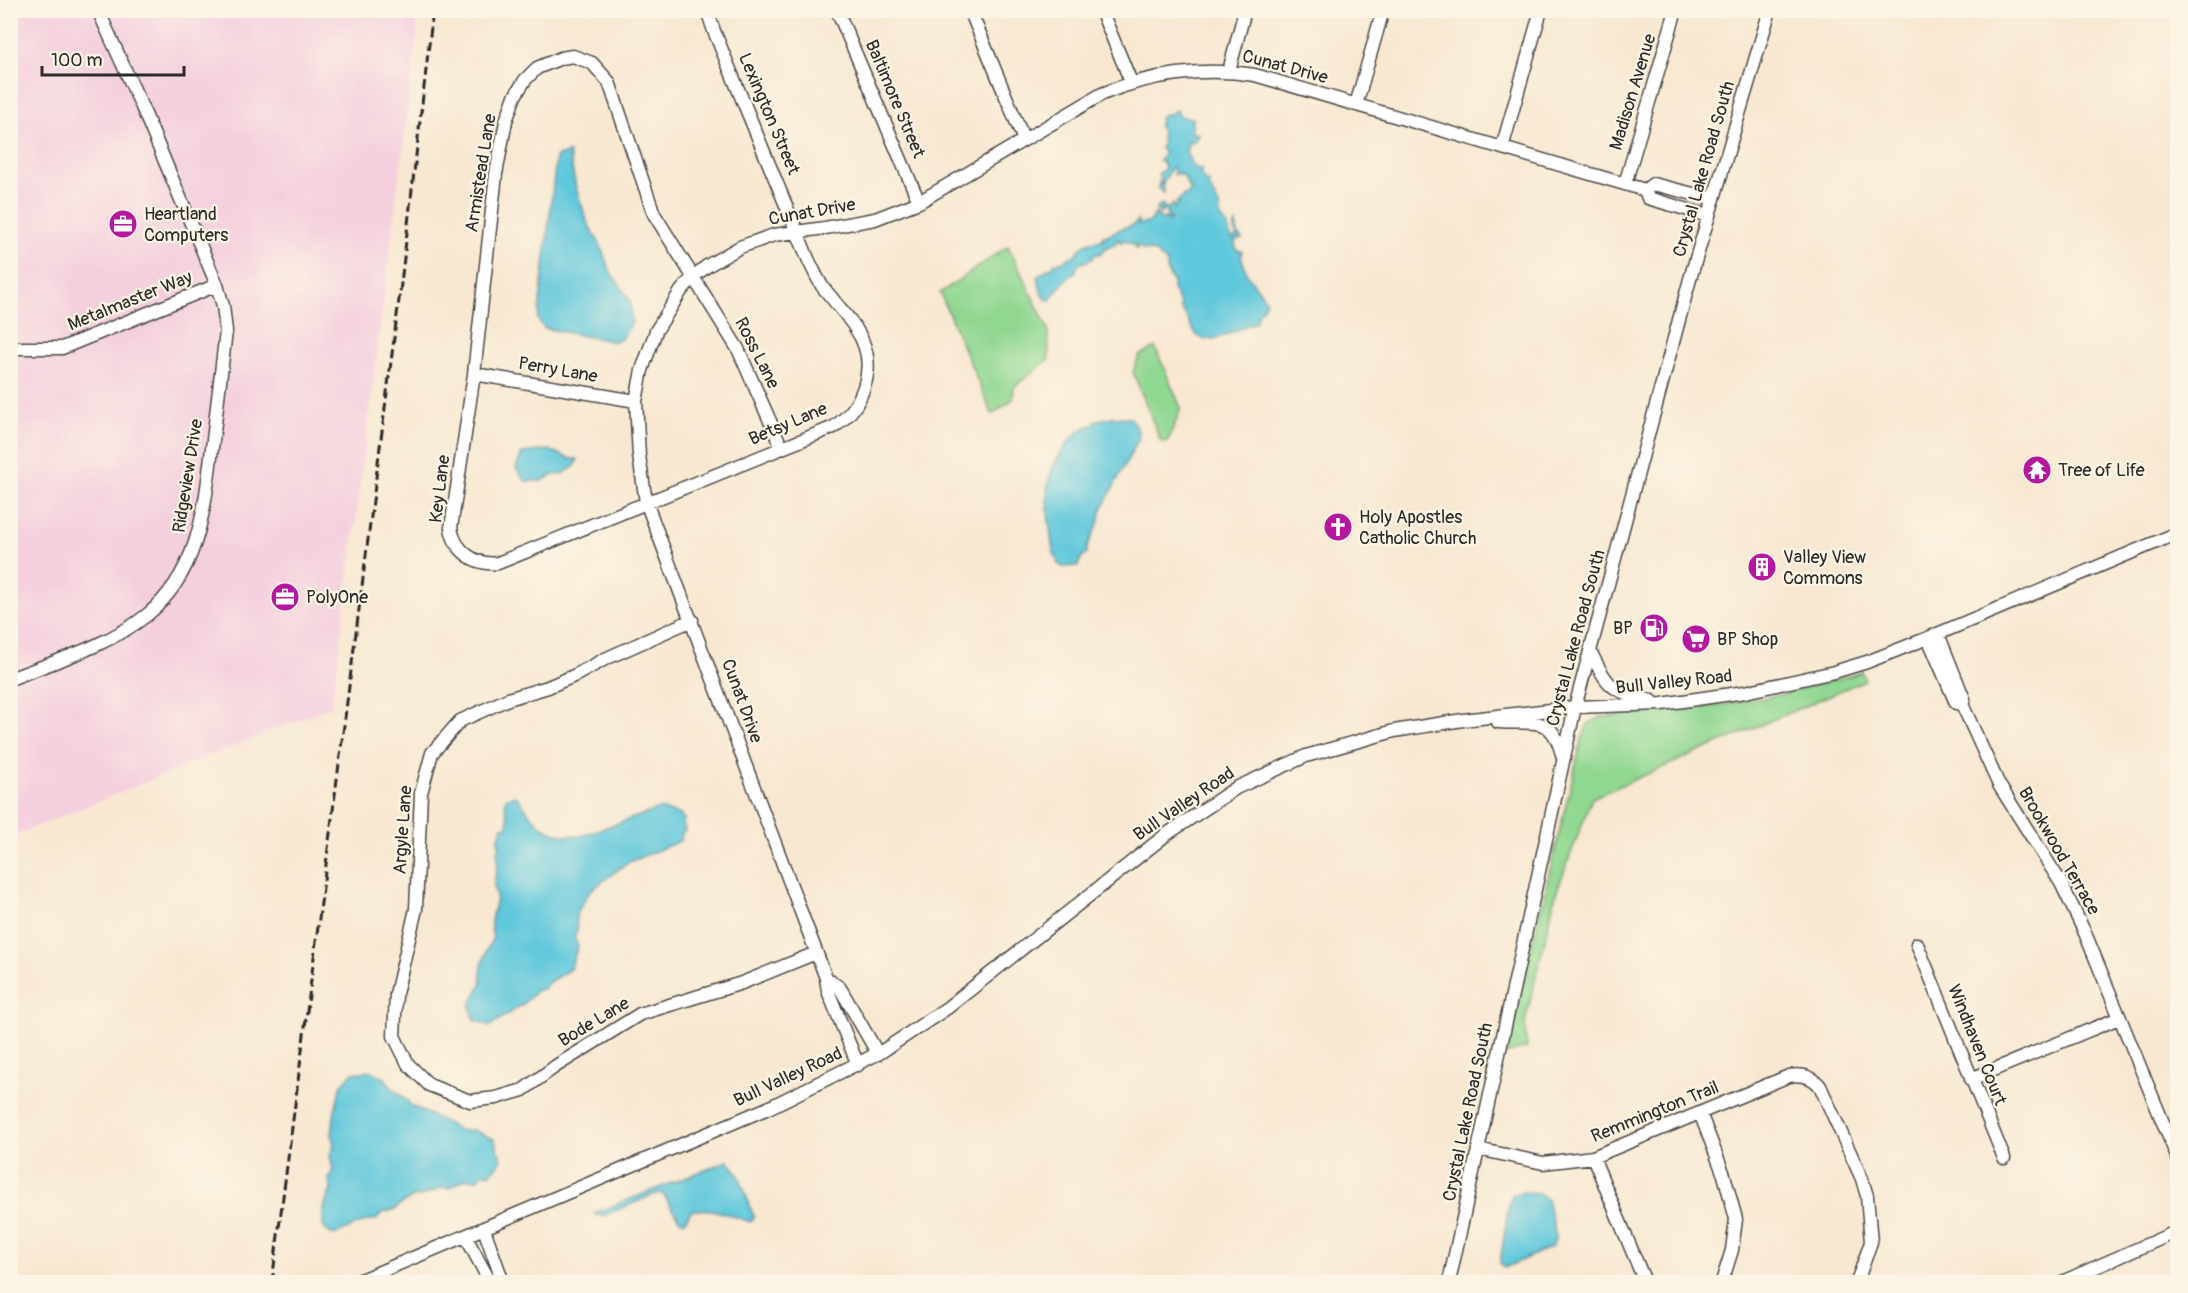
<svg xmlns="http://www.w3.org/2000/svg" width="2188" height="1293" font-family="Pangolin,sans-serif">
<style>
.built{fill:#f4cfde}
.green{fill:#90d791;stroke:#5e815e;stroke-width:1.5}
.water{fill:#60c8dc;stroke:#467a84;stroke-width:1.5}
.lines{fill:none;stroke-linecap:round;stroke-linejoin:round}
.minor-casing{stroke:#4a4744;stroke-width:15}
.minor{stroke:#fff;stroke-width:12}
.rail{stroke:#2b2b2b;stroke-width:3;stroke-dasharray:9 4.5;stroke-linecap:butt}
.labels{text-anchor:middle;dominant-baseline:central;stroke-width:4.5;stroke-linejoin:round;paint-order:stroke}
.street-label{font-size:18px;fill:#2b2b2b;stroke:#fcf5e5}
.poi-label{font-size:18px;fill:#2b2b2b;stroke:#fcf5e5;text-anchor:start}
</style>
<rect width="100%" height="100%" fill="#fcf5e5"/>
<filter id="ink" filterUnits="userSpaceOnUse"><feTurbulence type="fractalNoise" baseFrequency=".0167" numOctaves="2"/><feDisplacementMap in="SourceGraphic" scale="12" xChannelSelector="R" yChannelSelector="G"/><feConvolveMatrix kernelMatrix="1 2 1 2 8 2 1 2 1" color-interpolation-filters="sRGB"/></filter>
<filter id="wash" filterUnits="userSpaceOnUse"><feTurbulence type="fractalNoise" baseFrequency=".008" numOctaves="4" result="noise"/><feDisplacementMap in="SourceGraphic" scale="24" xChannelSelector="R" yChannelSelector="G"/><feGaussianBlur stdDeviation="1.35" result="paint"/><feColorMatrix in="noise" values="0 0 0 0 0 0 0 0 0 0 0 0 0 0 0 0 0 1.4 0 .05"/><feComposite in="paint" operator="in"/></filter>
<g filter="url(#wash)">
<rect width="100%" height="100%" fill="#f8e8d2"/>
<path class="built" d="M11 11H418L417 36 332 706 11 837Z"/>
<path class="green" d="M1008 246 1048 329 1049 359 1014 387 1013 399 993 414 991 412 940 293Z
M1155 347 1181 408 1168 441 1161 442 1133 372 1139 356Z
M1862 672 1865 680 1592 798 1556 893 1525 1022 1527 1048 1505 1054 1582 739 1588 724 1601 717 1715 706 1780 695Z"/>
<path class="water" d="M1177 110 1181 117 1192 118V133L1199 134 1192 144 1189 140 1186 152 1193 167 1202 170 1200 173 1204 181H1209L1208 184C1212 196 1221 202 1220 215L1228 228 1232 239 1237 237 1234 230 1236 223 1238 234 1242 239 1235 241 1236 250 1242 251 1241 256 1247 274 1266 301C1264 309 1255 315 1256 322 1242 325 1209 350 1196 334 1189 326 1188 315 1180 308L1181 306 1173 289V281L1169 276 1170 274 1167 272V263L1155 252 1142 249 1140 246 1136 245 1138 250 1133 244 1123 240 1121 243V241L1117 240 1115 245 1107 247 1100 254H1095L1092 259 1077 265 1076 271C1068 275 1056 292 1050 300 1039 298 1041 286 1037 277L1049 268H1052L1054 264C1059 264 1071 257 1077 254 1081 243 1092 241 1103 240L1102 237C1114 234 1122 226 1132 226L1138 220V224L1148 223 1156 213 1160 219 1164 218 1170 221 1171 217 1167 218V212L1163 210 1160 214 1159 211 1156 210 1162 204 1165 208H1169L1172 204 1175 209 1177 202 1179 204V199L1184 197 1183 195 1186 196 1192 189 1188 187 1184 176 1177 173 1174 175V169L1172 167 1163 183 1164 193 1159 189V182L1162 184V182L1158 175 1165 168 1162 161 1159 160 1165 153 1160 148 1163 142 1161 138 1162 133 1158 124 1162 123 1160 118 1165 114 1167 115Z
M569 153 576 188 588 224 599 242 611 273 630 300 632 323 622 338 616 342 544 328 538 320 556 158 558 156Z
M1113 417 1131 418 1137 428 1139 438 1102 509 1098 524 1087 547V553L1081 558 1078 566 1063 567 1058 564C1057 558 1052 550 1052 545 1048 505 1038 482 1066 446 1074 435 1080 428 1093 425L1095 421Z
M549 450 571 459H578L575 466 563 474 553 475 542 481H525L516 468 522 453Z
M513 796 518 798 531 816 544 828 562 835 581 836 659 809 679 814 684 819 683 823 685 830 682 834 680 841 627 863 590 891 576 914 577 930 574 937 578 946 570 969 546 984 545 988 536 991 522 1005 490 1026 475 1020 470 1006 482 982C478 970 487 948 493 937 488 924 493 912 496 899 497 895 494 890 494 885 494 874 501 862 497 852L500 846 498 841 502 827H507C512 818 502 808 506 798Z
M371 1071 385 1078 392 1088 408 1101 410 1105 462 1131 473 1130 494 1139 502 1160 490 1174 487 1173 480 1175 479 1179H465L448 1189 444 1187 419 1197 415 1196 398 1206 396 1209 382 1213 376 1220H369L334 1235C331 1233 327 1232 325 1229 319 1222 326 1198 331 1191L329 1179 333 1169 330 1156 334 1144 332 1134 335 1109 341 1086 352 1073Z
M728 1161 738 1173 754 1217 751 1222C731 1217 712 1205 691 1211L684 1222 679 1219 664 1195 658 1193 603 1216 596 1215 594 1213Z
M1525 1192 1539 1193 1547 1200 1556 1237 1552 1247 1504 1268 1500 1263 1508 1210 1512 1195Z"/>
</g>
<g filter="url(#ink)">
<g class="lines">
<g class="minor-casing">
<path id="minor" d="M710 10 709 16 714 31 809 261C813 269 817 278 822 286 846 317 879 343 864 387 858 405 850 415 834 427L498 563C475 566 455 551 451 528L474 374 496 174 506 121 515 96 525 80 537 68 561 58 573 56 592 63 609 82 654 214 738 349 782 448
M837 10 919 202
M970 10 1024 140
M1101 10 1131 82
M1229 71 1245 10
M1356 105 1383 10
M1502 148 1541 10
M1625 184 1676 10
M1645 190 1648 198 1709 216
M20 348H62L217 285
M474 374 636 401
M692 620 605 659 576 675 548 687 508 699 460 721 432 753 421 793 416 909 396 994 394 1036 408 1064 429 1085 470 1101 496 1098 523 1090 556 1066 640 1014 742 983 816 953
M1938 634 1964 699 1962 704 1999 785 2061 883 2085 933 2178 1159
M1928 638 1956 703 1962 704
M1590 651C1610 691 1611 689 1652 701
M10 679C55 661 108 646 147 615 201 571 205 504 213 440 217 404 222 367 226 331L223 306 217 285 142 107 98 10
M1498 722C1537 725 1552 713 1563 758
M1917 944 2004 1158
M826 978 840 988 878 1054
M858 1065 828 991 826 978 646 502 639 456 636 401 642 370 656 331 681 291 693 277 707 266 740 247 774 235 825 228 875 219 919 202 1102 94C1150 74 1205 67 1255 75L1645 190 1653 184 1714 199
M1971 1079 2119 1018
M1700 1113 1724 1175 1736 1219 1732 1250 1722 1282
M1478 1149 1543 1163 1593 1157 1789 1076C1801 1074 1812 1076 1820 1086L1862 1179 1867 1196 1871 1242 1857 1282
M1593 1157 1645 1282
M484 1229 503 1282
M466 1237 490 1282
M356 1282 768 1108 881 1052 947 1008 1167 834 1236 788 1306 756 1394 731 1463 720 1575 707 1662 704 1745 692 1834 672 1867 662 1928 638 2178 533
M1449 1282 1575 707 1690 279 1770 10
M2062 1282 2178 1231"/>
</g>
<use href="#minor" class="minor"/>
<path class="rail" d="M272 1282 400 292 433 10"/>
</g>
</g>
<defs>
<g id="office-disc" transform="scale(1.5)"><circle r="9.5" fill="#b5179e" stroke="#fcf5e5"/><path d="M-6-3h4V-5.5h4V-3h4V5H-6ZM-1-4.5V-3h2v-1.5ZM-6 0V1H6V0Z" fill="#fff"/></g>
<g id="temple-disc" transform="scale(1.5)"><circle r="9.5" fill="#b5179e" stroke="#fcf5e5"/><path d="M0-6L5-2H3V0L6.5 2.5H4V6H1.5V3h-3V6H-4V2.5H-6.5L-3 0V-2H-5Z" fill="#fff"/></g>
<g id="church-disc" transform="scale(1.5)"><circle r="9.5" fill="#b5179e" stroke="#fcf5e5"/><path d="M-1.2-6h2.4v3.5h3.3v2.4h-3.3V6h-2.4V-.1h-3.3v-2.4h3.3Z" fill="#fff"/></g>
<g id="building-disc" transform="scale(1.5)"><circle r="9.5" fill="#b5179e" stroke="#fcf5e5"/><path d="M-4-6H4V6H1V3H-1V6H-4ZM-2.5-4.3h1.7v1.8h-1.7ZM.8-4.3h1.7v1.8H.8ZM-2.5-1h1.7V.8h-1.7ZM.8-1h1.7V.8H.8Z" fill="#fff"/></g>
<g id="fuel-disc" transform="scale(1.5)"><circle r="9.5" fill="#b5179e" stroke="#fcf5e5"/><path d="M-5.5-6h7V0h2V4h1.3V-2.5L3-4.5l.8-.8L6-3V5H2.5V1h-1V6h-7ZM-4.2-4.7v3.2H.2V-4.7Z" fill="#fff"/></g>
<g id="supermarket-disc" transform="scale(1.5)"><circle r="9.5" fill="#b5179e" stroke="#fcf5e5"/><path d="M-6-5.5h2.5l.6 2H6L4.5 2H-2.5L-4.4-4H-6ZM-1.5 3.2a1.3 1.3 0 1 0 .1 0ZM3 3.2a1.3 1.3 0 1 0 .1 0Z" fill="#fff"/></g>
</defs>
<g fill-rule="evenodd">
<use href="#office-disc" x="123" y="224"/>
<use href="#temple-disc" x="2037" y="470"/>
<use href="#church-disc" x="1338" y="527"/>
<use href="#building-disc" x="1762" y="567"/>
<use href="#office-disc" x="285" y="597"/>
<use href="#fuel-disc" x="1654" y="628"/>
<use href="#supermarket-disc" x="1696" y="639"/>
</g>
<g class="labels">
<g class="street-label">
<text transform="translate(1285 67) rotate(15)">Cunat Drive</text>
<text transform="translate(1633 92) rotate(-73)">Madison Avenue</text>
<text transform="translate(895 99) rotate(67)">Baltimore Street</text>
<text transform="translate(769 114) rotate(67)">Lexington Street</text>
<text transform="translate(1704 169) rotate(-74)">Crystal Lake Road South</text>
<text transform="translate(481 173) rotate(-81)">Armistead Lane</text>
<text transform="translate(812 212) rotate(-10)">Cunat Drive</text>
<text transform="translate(130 301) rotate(-22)">Metalmaster Way</text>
<text transform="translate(757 353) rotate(63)">Ross Lane</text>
<text transform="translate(558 370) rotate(10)">Perry Lane</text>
<text transform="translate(788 424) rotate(-23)">Betsy Lane</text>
<text transform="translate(188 476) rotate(-81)">Ridgeview Drive</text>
<text transform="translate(440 489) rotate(-83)">Key Lane</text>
<text transform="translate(1576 638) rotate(-75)">Crystal Lake Road South</text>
<text transform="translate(1674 682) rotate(-6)">Bull Valley Road</text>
<text transform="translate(742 701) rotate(70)">Cunat Drive</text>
<text transform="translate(1184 804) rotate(-34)">Bull Valley Road</text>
<text transform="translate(403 830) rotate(-86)">Argyle Lane</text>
<text transform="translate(2059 851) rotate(60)">Brookwood Terrace</text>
<text transform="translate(594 1022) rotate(-31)">Bode Lane</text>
<text transform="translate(1977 1045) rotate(68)">Windhaven Court</text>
<text transform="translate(788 1077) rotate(-25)">Bull Valley Road</text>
<text transform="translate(1468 1112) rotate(-78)">Crystal Lake Road South</text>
<text transform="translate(1655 1112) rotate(-22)">Remmington Trail</text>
</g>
<g class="poi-label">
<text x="144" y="214">Heartland<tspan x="144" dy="21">Computers</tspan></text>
<text x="2058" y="470">Tree of Life</text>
<text x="1359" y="517">Holy Apostles<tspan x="1359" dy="21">Catholic Church</tspan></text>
<text x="1783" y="557">Valley View<tspan x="1783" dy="21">Commons</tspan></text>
<text x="306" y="597">PolyOne</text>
<text x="1633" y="628" text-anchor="end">BP</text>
<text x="1717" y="639">BP Shop</text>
</g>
</g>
<rect width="2188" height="1293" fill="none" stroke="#fcf5e5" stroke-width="36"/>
<path d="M42 66v9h142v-9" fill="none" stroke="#2b2b2b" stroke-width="3"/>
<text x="51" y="66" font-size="18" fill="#2b2b2b" stroke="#fcf5e5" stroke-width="4.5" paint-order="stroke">100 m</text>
</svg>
